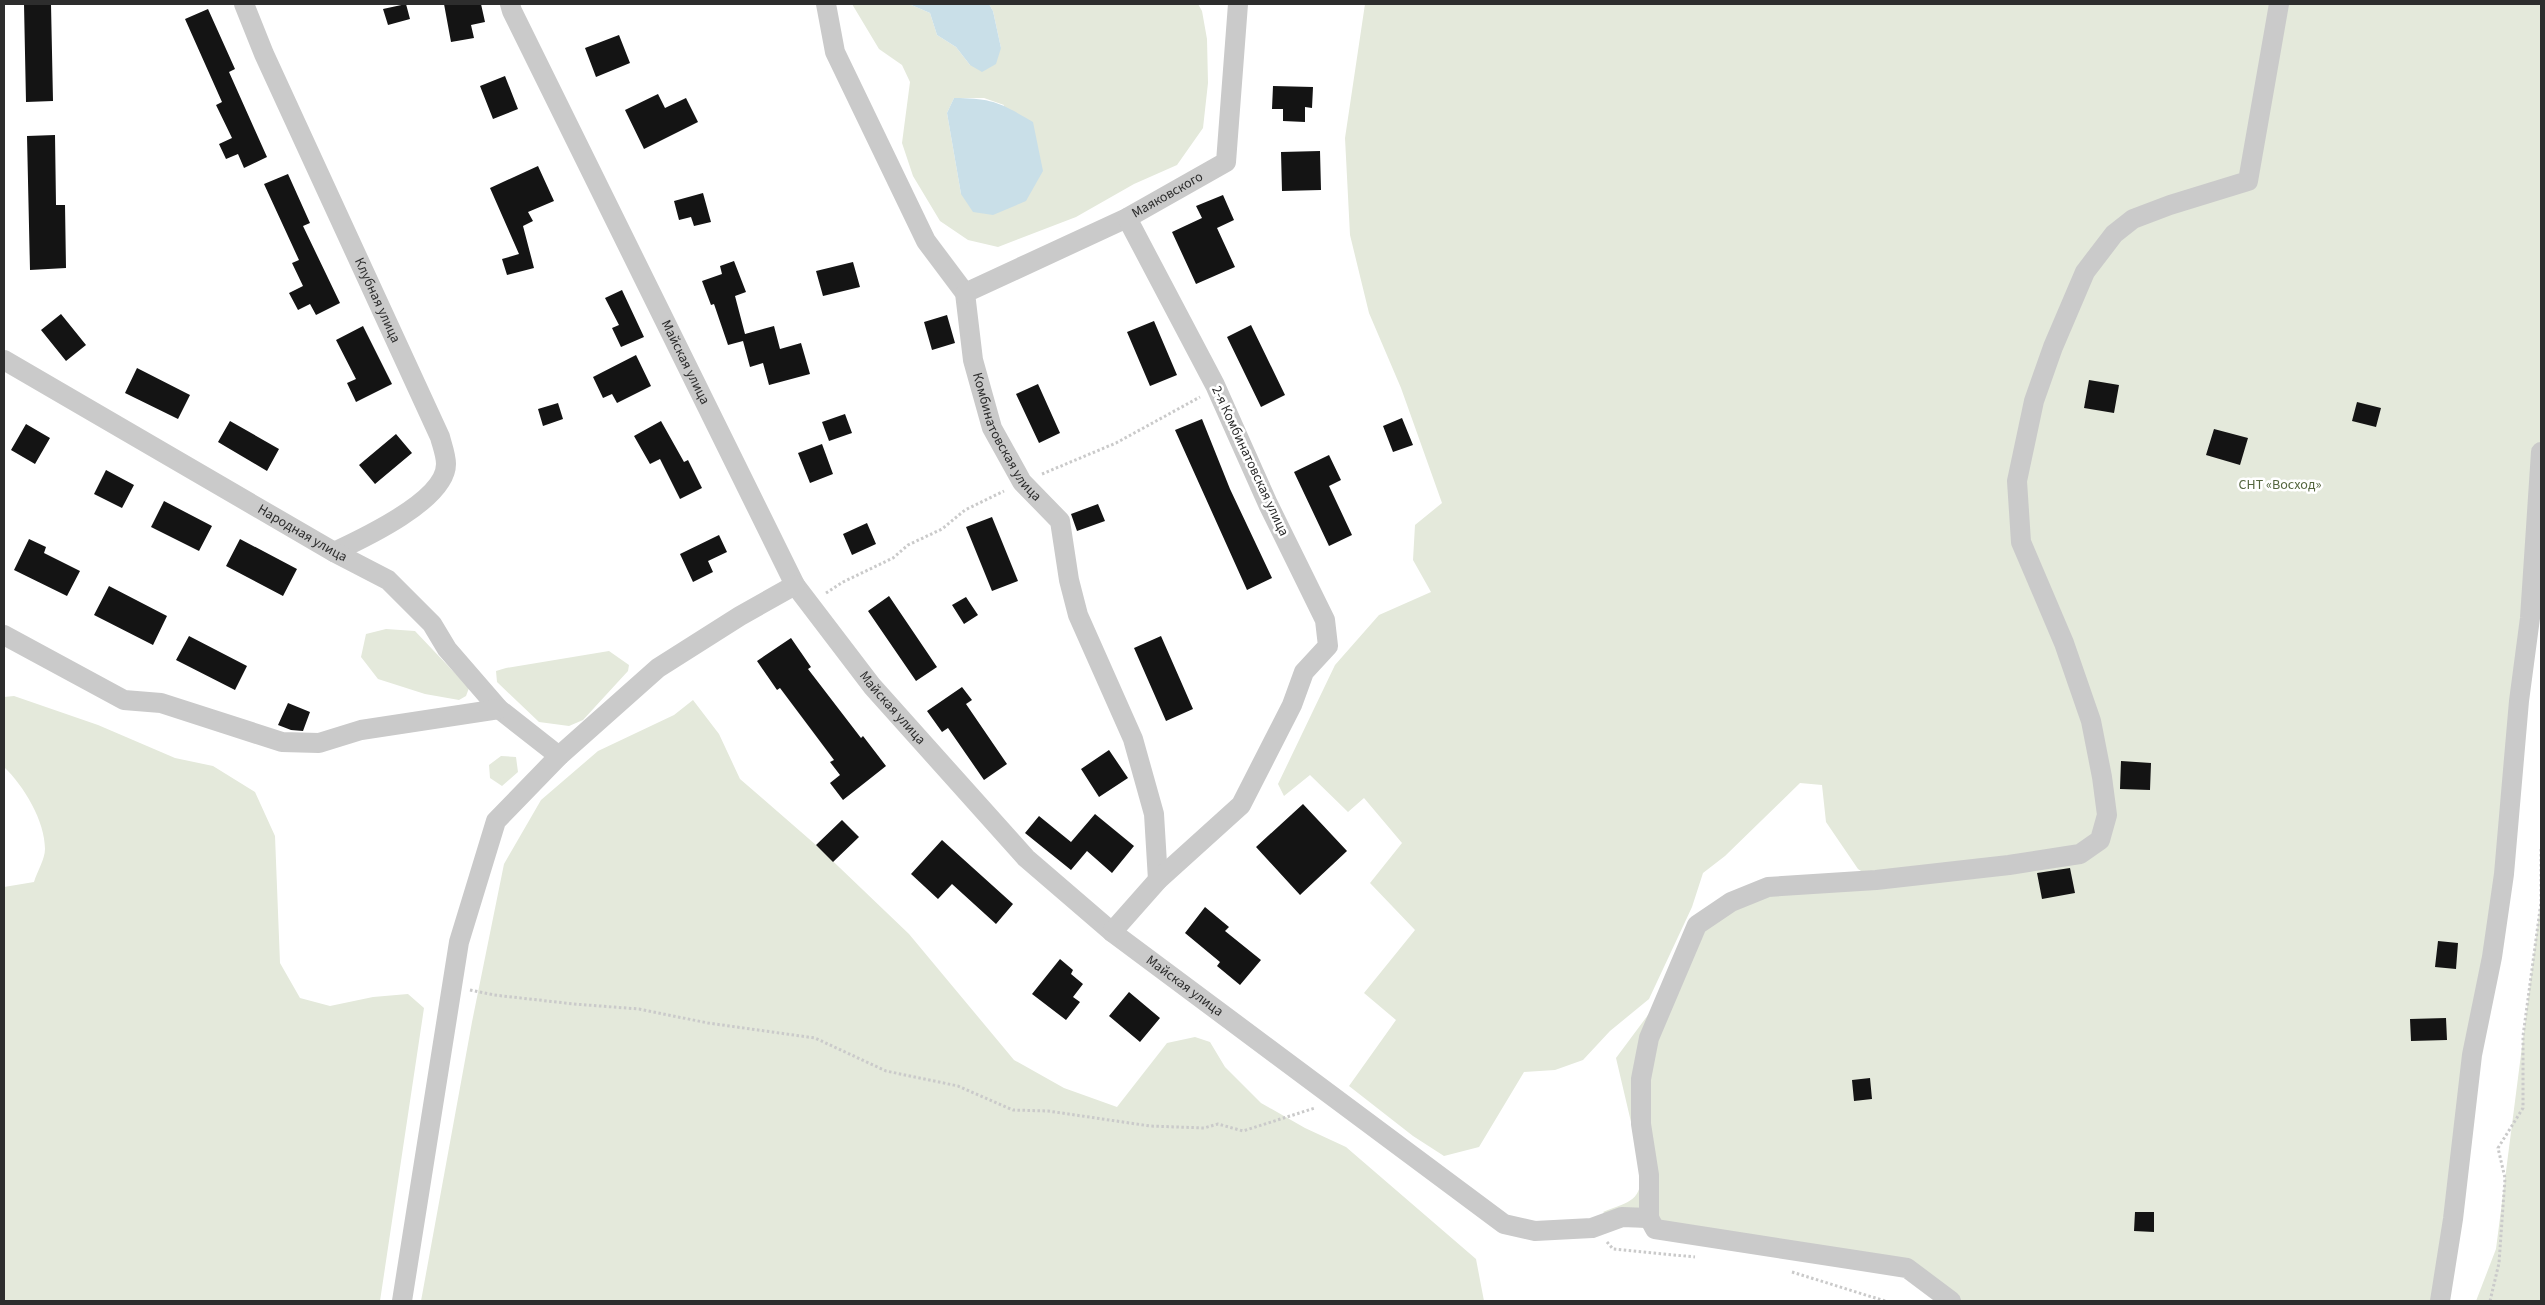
<svg xmlns="http://www.w3.org/2000/svg" width="2545" height="1305" font-family="'Source Sans 3',sans-serif">
<style>
.green{fill:#e4e9db;fill-rule:evenodd}
.water{fill:#c9dfe8}
.building{fill:#141414}
.lines{fill:none;stroke-linecap:round;stroke-linejoin:round}
.path{stroke:#cacaca;stroke-width:3;stroke-dasharray:2.5 2.5;stroke-linecap:butt}
.minor{stroke:#cacaca;stroke-width:20}
.labels{text-anchor:middle;dominant-baseline:central;stroke-width:5;stroke-linejoin:round;paint-order:stroke}
.street-label{font-size:14px;fill:#2d2d2d;stroke:#fff}
.park-label{font-size:14px;fill:#54653e;stroke:#fff}
</style>
<rect width="100%" height="100%" fill="#fff"/>
<path class="green" d="M852 4H909L930 13 937 35 956 47 970 65 1001 48 993 11 989 4H1198L1202 11 1207 39 1208 83 1203 128 1177 165 1134 184 1076 217 998 247 968 240 940 221 913 176 902 143 910 82 902 65 879 49ZM954 98H984L1004 105 961 194 947 113Z
M1365 4H2541V452L2530 618 2440 1301H1951L1907 1268 1667 1230 1617 1225 1603 1212C1631 1201 1641 1202 1642 1169L1616 1058 1674 980 1697 925 1731 902 1875 880 1858 869 1826 822 1822 785 1800 783 1725 856 1703 873 1692 907 1649 999 1610 1031 1583 1060 1555 1070 1524 1072 1479 1147 1444 1156 1413 1136 1349 1086 1396 1020 1364 993 1415 930 1370 883 1402 843 1364 798 1348 812 1310 775 1284 796 1278 784 1335 665 1379 615 1431 592 1413 560 1415 525 1442 503 1401 388 1369 313 1350 235 1345 138Z
M386 629 415 631 469 688 466 696 459 700 425 694 378 679 361 657 366 634Z
M609 651 629 665 628 671 583 720 569 726 539 722 497 682 496 671 506 668Z
M14 696 98 725 175 758 213 766 255 792 275 836 280 963 300 998 330 1006 373 997 408 994 424 1008 380 1301H4V887L34 882C37 872 45 859 45 849 45 821 24 786 4 767V697Z
M693 700 719 734 740 779 816 845 909 934 1014 1060 1064 1088 1117 1107 1167 1043 1195 1037 1210 1042 1225 1067 1261 1103 1305 1128 1346 1147 1476 1259 1484 1301H421L472 1022 504 864 541 800 598 751 674 715Z
M501 756 516 757 518 772 502 786 490 778 489 765Z
M2541 899V1301H2476L2496 1249Z"/>
<path class="water" d="M909 4H989L993 11 1001 48 996 64 982 72 970 65 956 47 937 35 930 13Z
M954 98C992 98 1001 103 1033 122L1043 171 1026 201 993 215 973 212 961 194 947 113Z"/>
<path class="building" d="M24 4H51L53 101 26 102Z
M406 4 410 19 388 25 383 9Z
M444 4H481L485 22 471 25 474 38 451 42Z
M208 9 235 69 229 72 267 157 244 168 238 154 226 159 219 144 232 138 216 105 222 102 185 19Z
M619 35 630 63 596 77 585 48Z
M505 76 518 109 493 119 480 86Z
M1273 86 1313 87 1312 108 1305 107V122L1283 121V109H1272Z
M658 94 665 108 686 98 698 122 644 149 625 110Z
M55 135 56 205H65L66 268 30 270 27 136Z
M1320 151 1321 190 1282 191 1281 152Z
M538 166 554 201 528 212 533 221 523 226 534 268 507 275 502 259 519 254 490 188Z
M288 174 310 223 303 226 340 303 316 315 310 304 298 310 289 293 303 286 292 263 299 260 264 184Z
M703 193 711 222 694 226 691 217 679 220 674 201Z
M1223 195 1234 220 1217 228 1235 267 1196 284 1172 232 1202 218 1196 206Z
M734 261 746 292 735 296 745 334 774 326 780 349 801 343 810 374 769 385 763 363 750 367 743 341 728 345 714 304 711 305 702 281 722 274 720 266Z
M853 262 860 287 823 296 816 271Z
M622 290 644 337 621 347 612 328 619 325 605 298Z
M61 314 86 345 66 361 41 330Z
M947 315 955 343 932 350 924 322Z
M1154 321 1177 375 1150 386 1127 332Z
M1251 325 1285 395 1261 407 1227 337Z
M363 326 392 384 356 402 347 383 356 379 336 340Z
M636 355 651 386 617 403 612 394 603 398 593 377Z
M137 368 190 395 178 419 125 393Z
M2089 380 2119 385 2114 413 2084 408Z
M1038 384 1060 433 1039 443 1016 394Z
M2357 402 2381 408 2376 427 2352 421Z
M558 403 563 419 543 426 538 409Z
M845 414 852 433 829 441 822 422Z
M1402 418 1413 445 1393 452 1383 426Z
M1202 419 1230 489 1272 578 1247 590 1175 430Z
M230 421 279 449 267 471 218 442Z
M661 421 684 462 688 460 702 488 680 499 660 459 650 464 634 436Z
M26 424 50 438 35 464 11 450Z
M2214 429 2248 438 2240 465 2206 455Z
M396 434 412 453 375 484 359 465Z
M822 444 833 474 810 483 798 453Z
M1329 455 1341 480 1329 486 1352 535 1329 546 1294 472Z
M106 470 134 485 122 508 94 494Z
M164 501 212 526 199 551 151 527Z
M1098 504 1105 521 1077 531 1071 514Z
M992 517 1018 581 992 591 966 527Z
M867 523 876 544 852 555 843 534Z
M719 535 727 552 708 561 713 572 693 582 680 554Z
M29 539 46 547 44 553 80 571 67 596 14 570Z
M240 539 297 569 283 596 226 566Z
M109 586 167 616 153 645 94 615Z
M889 596 937 667 916 681 868 611Z
M966 597 978 615 964 624 952 605Z
M189 636 247 666 235 690 176 660Z
M1161 636 1193 709 1166 721 1134 648Z
M791 638 811 667 808 669 861 738 863 736 886 766 843 800 830 783 840 775 830 762 834 760 780 688 777 690 757 661Z
M962 687 972 700 966 704 1007 764 984 780 948 728 942 732 927 711Z
M288 703 310 712 303 731 291 730 278 725Z
M1109 750 1128 778 1099 797 1081 769Z
M2121 761 2151 763 2150 790 2120 789Z
M1303 804 1347 851 1300 895 1256 847Z
M1095 814 1134 846 1112 873 1087 851 1071 870 1025 833 1039 816 1071 842Z
M842 820 859 837 833 862 816 845Z
M942 840 1013 904 996 924 952 884 938 899 911 874Z
M2070 868 2075 893 2042 899 2037 873Z
M1205 907 1229 927 1225 931 1261 960 1240 985 1217 966 1220 962 1185 933Z
M2438 941 2458 943 2456 969 2435 967Z
M1060 959 1073 970 1071 974 1083 984 1073 997 1080 1002 1066 1020 1032 994Z
M1129 992 1160 1018 1140 1042 1109 1016Z
M2446 1018 2447 1040 2411 1041 2410 1019Z
M1870 1078 1872 1099 1854 1101 1852 1080Z
M2135 1212H2154V1232L2134 1231Z"/>
<g class="lines">
<path class="path" d="M1042 474 1116 443 1200 397
M826 593 843 582 893 558 908 545 942 529 965 510 1004 491
M470 990 494 995 574 1004 639 1009 708 1023 815 1038 886 1071 958 1086 1013 1110 1048 1111 1150 1126 1204 1128 1218 1124 1243 1131 1315 1108
M1607 1242 1613 1249 1695 1257
M1792 1272 1885 1301
M2490 1301 2499 1263 2505 1178 2498 1148 2523 1108V1036L2541 902V848"/>
<g class="minor">
<path id="s1" d="M244 4 264 54 440 437C442 445 446 455 446 464 446 500 362 539 334 552"/>
<path id="s2" d="M510 4 512 11 795 585 872 686 1026 858 1112 932 1504 1224 1535 1231 1592 1228 1622 1217 1649 1218"/>
<path id="s3" d="M826 4 835 52 926 241 965 293 973 360 992 428 1022 482 1060 521 1069 580 1078 615 1133 739 1154 814 1158 880"/>
<path id="s4" d="M965 293 1127 218 1226 162 1238 4"/>
<path id="s5" d="M4 360 334 552 388 580 432 624 447 649 499 709 559 756"/>
<path d="M4 635 124 700 161 703 282 742 319 743 361 730 499 709"/>
<path d="M1112 932 1158 880 1241 805 1292 705 1304 672 1328 646 1325 620 1268 504 1215 385 1127 218"/>
<path d="M402 1301 459 942 496 821 559 756 658 668 740 616 795 585"/>
<path d="M1951 1301 1907 1268 1655 1229 1649 1218V1175L1641 1124V1079L1649 1038 1697 925 1731 902 1768 887 1876 880 2009 865 2080 854 2100 840 2107 815 2102 777 2091 721 2064 643 2021 542 2017 481 2034 401 2053 347 2085 272 2114 234 2133 219 2170 205 2248 181 2279 4"/>
<path d="M2440 1301 2453 1219 2472 1055 2492 957 2504 874 2519 701 2530 618 2541 452"/>
</g>
</g>
<g class="labels">
<g class="street-label">
<text stroke="none"><textPath href="#s4" startOffset="225">Маяковского</textPath></text>
<text stroke="none"><textPath href="#s1" startOffset="325">Клубная улица</textPath></text>
<text stroke="none"><textPath href="#s2" startOffset="399">Майская улица</textPath></text>
<text stroke="none"><textPath href="#s3" startOffset="476">Комбинатовская улица</textPath></text>
<text transform="translate(1250 461) rotate(65)">2-я Комбинатовская улица</text>
<text stroke="none"><textPath href="#s5" startOffset="345">Народная улица</textPath></text>
<text stroke="none"><textPath href="#s2" startOffset="804">Майская улица</textPath></text>
<text stroke="none"><textPath href="#s2" startOffset="1209">Майская улица</textPath></text>
</g>
<g class="park-label">
<text x="2280" y="485">СНТ «Восход»</text>
</g>
</g>
<rect width="2545" height="1305" fill="none" stroke="#2d2d2d" stroke-width="10"/>
</svg>
